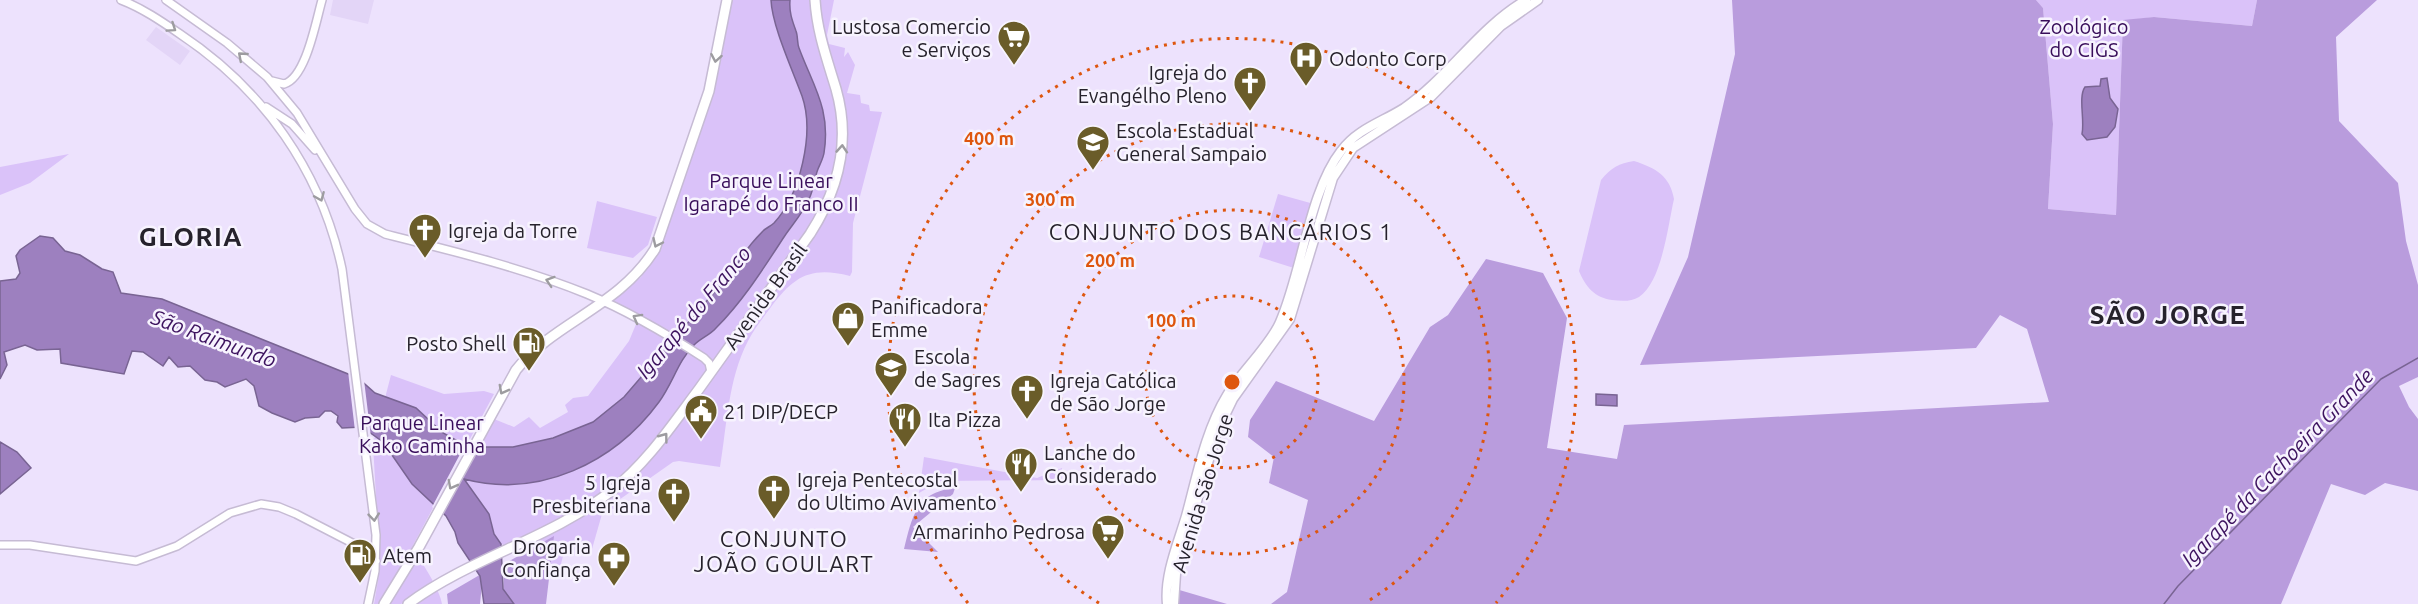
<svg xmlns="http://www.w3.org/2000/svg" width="2418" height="604" font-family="Ubuntu,sans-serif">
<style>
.built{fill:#e3d5f7}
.green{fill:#dac2f9}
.forest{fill:#b99cdd}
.water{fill:#9d80bf;stroke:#796493;stroke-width:1.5}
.pier{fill:#ede2fd}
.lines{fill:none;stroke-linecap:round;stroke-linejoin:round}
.stream{stroke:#796493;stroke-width:1.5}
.minor-casing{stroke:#c6bbd4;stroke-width:10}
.major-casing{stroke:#c6bbd4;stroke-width:11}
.highway-casing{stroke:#c6bbd4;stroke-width:12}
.minor{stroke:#fff;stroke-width:7}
.major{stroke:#fff;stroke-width:8}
.highway{stroke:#fff;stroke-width:9}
.oneway{stroke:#9d9ca0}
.ring{fill:none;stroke:#de560e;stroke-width:3;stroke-dasharray:3 6}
.labels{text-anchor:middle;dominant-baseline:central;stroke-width:5;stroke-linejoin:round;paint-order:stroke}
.poi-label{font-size:20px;fill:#26222c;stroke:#f7f3fe;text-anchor:start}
.park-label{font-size:20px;fill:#380d5a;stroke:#f7f3fe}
.street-label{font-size:20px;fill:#26222c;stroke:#f7f3fe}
.water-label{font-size:21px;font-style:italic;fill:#3d135f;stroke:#f7f3fe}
.quarter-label{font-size:22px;letter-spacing:1.5px;fill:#26222c;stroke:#f7f3fe}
.district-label{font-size:26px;font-weight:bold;letter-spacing:1.5px;fill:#26222c;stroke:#f7f3fe}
.centre{fill:#de560e;stroke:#f7f3fe;stroke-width:3}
.ring-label{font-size:18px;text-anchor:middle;font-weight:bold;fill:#de560e;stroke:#f7f3fe;stroke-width:5;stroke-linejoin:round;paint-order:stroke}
</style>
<rect width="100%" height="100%" fill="#ede2fd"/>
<path class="built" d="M333 0H374L368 24 330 15Z
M156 27 190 51 180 65 146 40Z"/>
<path class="green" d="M730 0H834L827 35 829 44 845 48 844 57 848 52 855 65 847 93 860 95 861 103 869 105 870 111 882 112 853 223 852 272 850 276C811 266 794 276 771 307 763 318 754 329 748 341 728 379 727 426 720 467L679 461 673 462 616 502 614 509 604 507 592 549 566 544 560 568 501 544 494 534 491 520 464 479 494 419 514 427 529 417 540 428 568 412 565 405 573 398 588 396 629 341 639 317 611 301 641 277 659 249 711 100Z
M2036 0H2257L2252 26 2154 17 2123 21 2116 215 2048 209 2053 124 2043 8Z
M69 154 30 183 0 195V167Z
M1634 161C1656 168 1670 176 1674 199 1668 225 1662 282 1639 297 1631 302 1621 301 1612 300 1595 298 1585 286 1579 271L1601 180C1611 168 1619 163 1634 161Z
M1278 194 1314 204 1297 269 1259 257Z
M597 201 657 217 648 245 633 258 587 248Z
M391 375 444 394 484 391 494 394 411 549C421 559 440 590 442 604H409L406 601 401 604H374L380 568 373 444Z
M924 457 1037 478 1062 468V480L940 481 919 493Z"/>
<path class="forest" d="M1732 0H2036L2043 8 2053 124 2048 209 2116 215 2123 20 2154 17 2252 26 2257 0H2377L2336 37 2339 121 2398 183 2406 241 2418 285V377L2399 386 2409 407 2418 419V491L2385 483 2365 495 2331 484 2281 604H1271L1287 592 1308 500 1269 483 1274 457 1248 437 1250 420 1276 381 1374 421 1430 327 1448 315 1486 259 1543 273 1567 318 1547 448 1617 459 1624 425 2049 402 2027 329 2000 315 1976 348 1640 365 1688 257 1735 54Z
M955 488 953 494 913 527 938 552 904 549C912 517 916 492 955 488Z
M554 536 546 604H503L504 564Z
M483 573 480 604H448L447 594Z
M1176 589 1227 604H1178Z"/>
<path class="water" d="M771 0H790C789 12 792 20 796 31 798 36 797 43 799 48 813 86 831 109 824 153 823 159 820 164 818 169 814 179 814 189 809 199 803 213 792 225 784 237 763 269 743 301 716 328 710 335 701 338 694 345 678 361 673 383 659 402 614 463 539 499 464 479L489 514 494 534 501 544 503 589 514 604H484L480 576 458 543 455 532 446 516 412 484 383 442 362 427 342 428 337 422 338 416 331 411H325L319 417 305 418 295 422 272 413 259 406 254 386 246 379 225 387 217 382 205 380 190 366 178 367 169 357 163 366 143 352 132 351 124 374 61 363 60 349 37 350 25 345 4 352 7 365 0 379V281L16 279 20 273 16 256 20 250 40 236 53 238 65 251 80 255 102 269 113 272 121 293 162 299 358 378 375 393 416 408 443 433 461 443 485 447H513L553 438 593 422 624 397 735 268C742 255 752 242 763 231 766 228 771 226 774 223 800 195 815 133 802 96 793 71 772 26 771 0Z
M2107 78 2110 98 2118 109 2115 127 2107 137 2087 140 2082 134C2085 120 2078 97 2085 87L2100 86 2101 79Z
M1596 394 1617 395V406L1596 405Z
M0 442 17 452 31 468 0 494Z"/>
<path class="pier" d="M348 371 364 380 371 437 361 430 355 431Z
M467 441 481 443 442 516 432 507Z"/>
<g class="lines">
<path class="stream" d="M2164 604 2178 586 2381 379 2418 358"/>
<g class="minor-casing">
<path id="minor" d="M121 0C142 8 161 21 180 34 264 90 321 171 342 269L376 535 375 571 368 604
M166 0 227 43 267 77 297 113 355 209 367 224 385 234C453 251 523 268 587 294 628 311 667 334 704 358L709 363 711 372
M272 81 284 84C306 78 316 21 322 0
M266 107 292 124 315 150
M0 545H30L136 561 177 546 230 513 261 504 279 507 296 514 360 547 376 561"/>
</g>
<g class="major-casing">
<path id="major" d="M1167 604C1164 575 1178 543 1186 516 1197 476 1205 431 1227 395 1241 372 1271 344 1280 322 1302 272 1309 192 1341 151 1357 129 1382 122 1404 108 1449 77 1479 27 1526 0
M1174 604 1176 574 1217 432 1233 399 1290 319 1333 178 1353 148 1431 97 1501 26 1538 0"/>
</g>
<g class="highway-casing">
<path id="highway" d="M384 604 419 547 516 370C555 321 618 308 655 249L709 91 727 0
M408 604C470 558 549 539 610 492 647 463 672 425 699 389 736 337 773 285 810 234 839 189 851 141 836 89 827 59 817 32 815 0"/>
</g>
<use href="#minor" class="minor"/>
<use href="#major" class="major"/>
<use href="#highway" class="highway"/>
</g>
<defs><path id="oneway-chevron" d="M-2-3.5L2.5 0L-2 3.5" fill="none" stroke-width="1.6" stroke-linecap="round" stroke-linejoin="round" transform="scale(1.5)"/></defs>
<g class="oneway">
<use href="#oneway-chevron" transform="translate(172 28) rotate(34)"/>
<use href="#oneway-chevron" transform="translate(242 56) rotate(-139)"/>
<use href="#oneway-chevron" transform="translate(716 58) rotate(100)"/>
<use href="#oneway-chevron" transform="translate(842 149) rotate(-86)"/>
<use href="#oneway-chevron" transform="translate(320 197) rotate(67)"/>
<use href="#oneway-chevron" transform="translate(657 243) rotate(115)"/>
<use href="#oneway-chevron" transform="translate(550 281) rotate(-162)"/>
<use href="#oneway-chevron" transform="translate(637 318) rotate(-151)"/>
<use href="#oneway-chevron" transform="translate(503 390) rotate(118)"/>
<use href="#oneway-chevron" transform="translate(664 437) rotate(-53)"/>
<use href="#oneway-chevron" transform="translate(452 485) rotate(118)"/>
<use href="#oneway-chevron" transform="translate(374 517) rotate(84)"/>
</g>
<g class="ring">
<circle cx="1232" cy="382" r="86"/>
<circle cx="1232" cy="382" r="172"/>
<path d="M1099 603A258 258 0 1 1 1365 603"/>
<path d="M968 603A344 344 0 1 1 1496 603"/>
</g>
<defs>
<g id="supermarket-pin" transform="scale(1.725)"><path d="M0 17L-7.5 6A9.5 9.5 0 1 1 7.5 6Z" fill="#6a5c29" stroke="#f7f3fe"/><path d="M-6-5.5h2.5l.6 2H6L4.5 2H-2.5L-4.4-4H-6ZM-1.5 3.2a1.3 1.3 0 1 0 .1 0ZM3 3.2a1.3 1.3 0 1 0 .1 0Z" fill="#fff"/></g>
<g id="hospital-pin" transform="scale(1.725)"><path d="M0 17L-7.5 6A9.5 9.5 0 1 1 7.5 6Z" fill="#6a5c29" stroke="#f7f3fe"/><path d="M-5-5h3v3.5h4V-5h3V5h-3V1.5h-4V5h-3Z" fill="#fff"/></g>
<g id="church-pin" transform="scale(1.725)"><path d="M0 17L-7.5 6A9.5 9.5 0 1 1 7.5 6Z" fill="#6a5c29" stroke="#f7f3fe"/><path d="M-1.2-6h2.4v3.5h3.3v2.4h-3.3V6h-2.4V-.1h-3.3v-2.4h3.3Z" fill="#fff"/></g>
<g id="school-pin" transform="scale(1.725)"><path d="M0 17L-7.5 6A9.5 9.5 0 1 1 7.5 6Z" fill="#6a5c29" stroke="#f7f3fe"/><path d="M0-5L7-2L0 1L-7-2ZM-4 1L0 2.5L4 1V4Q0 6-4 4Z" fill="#fff"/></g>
<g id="shop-pin" transform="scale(1.725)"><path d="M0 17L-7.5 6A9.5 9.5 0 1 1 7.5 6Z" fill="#6a5c29" stroke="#f7f3fe"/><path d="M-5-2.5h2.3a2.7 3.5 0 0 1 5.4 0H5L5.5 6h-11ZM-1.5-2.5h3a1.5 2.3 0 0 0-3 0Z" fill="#fff"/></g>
<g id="fuel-pin" transform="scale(1.725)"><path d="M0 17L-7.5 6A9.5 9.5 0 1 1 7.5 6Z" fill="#6a5c29" stroke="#f7f3fe"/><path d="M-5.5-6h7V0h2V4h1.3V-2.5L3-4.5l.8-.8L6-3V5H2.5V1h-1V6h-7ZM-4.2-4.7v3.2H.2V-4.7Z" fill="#fff"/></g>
<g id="civic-pin" transform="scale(1.725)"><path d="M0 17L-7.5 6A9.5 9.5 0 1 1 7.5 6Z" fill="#6a5c29" stroke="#f7f3fe"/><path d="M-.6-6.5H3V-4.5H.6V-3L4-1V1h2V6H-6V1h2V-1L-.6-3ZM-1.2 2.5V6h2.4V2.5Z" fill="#fff"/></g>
<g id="restaurant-pin" transform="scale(1.725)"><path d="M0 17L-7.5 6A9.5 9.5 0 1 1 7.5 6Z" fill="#6a5c29" stroke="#f7f3fe"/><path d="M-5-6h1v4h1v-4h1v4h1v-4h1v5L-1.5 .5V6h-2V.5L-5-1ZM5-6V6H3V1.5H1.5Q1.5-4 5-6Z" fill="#fff"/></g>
<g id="pharmacy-pin" transform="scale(1.725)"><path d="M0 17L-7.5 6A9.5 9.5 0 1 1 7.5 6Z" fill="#6a5c29" stroke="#f7f3fe"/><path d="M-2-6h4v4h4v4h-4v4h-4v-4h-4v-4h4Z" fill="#fff"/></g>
</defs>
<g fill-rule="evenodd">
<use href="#supermarket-pin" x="1014" y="37"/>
<use href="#hospital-pin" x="1306" y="58"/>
<use href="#church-pin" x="1250" y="83"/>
<use href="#school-pin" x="1093" y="142"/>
<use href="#church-pin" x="425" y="230"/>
<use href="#shop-pin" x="848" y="318"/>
<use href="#fuel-pin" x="529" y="343"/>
<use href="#school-pin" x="891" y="368"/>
<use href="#church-pin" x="1027" y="391"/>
<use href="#civic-pin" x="701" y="411"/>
<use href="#restaurant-pin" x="905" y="419"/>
<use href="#restaurant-pin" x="1021" y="464"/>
<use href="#church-pin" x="774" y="491"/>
<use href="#church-pin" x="674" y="494"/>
<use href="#supermarket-pin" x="1108" y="531"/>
<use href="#fuel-pin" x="360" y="555"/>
<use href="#pharmacy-pin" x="614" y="558"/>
</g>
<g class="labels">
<g class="poi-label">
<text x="991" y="26" text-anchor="end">Lustosa Comercio<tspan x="991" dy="23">e Serviços</tspan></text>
<text x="1329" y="58">Odonto Corp</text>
<text x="1227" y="72" text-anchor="end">Igreja do<tspan x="1227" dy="23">Evangélho Pleno</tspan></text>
<text x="1116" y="130">Escola Estadual<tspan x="1116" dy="23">General Sampaio</tspan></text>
<text x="448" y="230">Igreja da Torre</text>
<text x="871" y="306">Panificadora<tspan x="871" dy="23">Emme</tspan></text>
<text x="506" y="343" text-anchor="end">Posto Shell</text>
<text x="914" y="356">Escola<tspan x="914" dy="23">de Sagres</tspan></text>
<text x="1050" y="380">Igreja Católica<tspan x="1050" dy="23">de São Jorge</tspan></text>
<text x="724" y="411">21 DIP/DECP</text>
<text x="928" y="419">Ita Pizza</text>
<text x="1044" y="452">Lanche do<tspan x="1044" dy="23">Considerado</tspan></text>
<text x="797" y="479">Igreja Pentecostal<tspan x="797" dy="23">do Ultimo Avivamento</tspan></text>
<text x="651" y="482" text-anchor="end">5 Igreja<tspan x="651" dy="23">Presbiteriana</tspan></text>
<text x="1085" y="531" text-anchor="end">Armarinho Pedrosa</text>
<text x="591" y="546" text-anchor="end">Drogaria<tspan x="591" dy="23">Confiança</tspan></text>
<text x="383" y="555">Atem</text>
</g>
<g class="park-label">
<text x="2084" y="26">Zoológico<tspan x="2084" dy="23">do CIGS</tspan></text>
<text x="771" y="180">Parque Linear<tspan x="771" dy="23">Igarapé do Franco II</tspan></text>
<text x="422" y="422">Parque Linear<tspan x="422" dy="23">Kako Caminha</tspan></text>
</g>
<g class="street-label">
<text transform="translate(765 296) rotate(-54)">Avenida Brasil</text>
<text transform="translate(1202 493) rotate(-73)">Avenida São Jorge</text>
</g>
<g class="water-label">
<text transform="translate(693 312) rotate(-50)">Igarapé do Franco</text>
<text transform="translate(214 338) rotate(20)">São Raimundo</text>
<text transform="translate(2277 467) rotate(-46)">Igarapé da Cachoeira Grande</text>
</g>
<g class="quarter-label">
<text x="1221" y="231">CONJUNTO DOS BANCÁRIOS 1</text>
<text x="784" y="538">CONJUNTO<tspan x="784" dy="25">JOÃO GOULART</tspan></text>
</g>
<g class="district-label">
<text x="191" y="236">GLORIA</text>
<text x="2168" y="314">SÃO JORGE</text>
</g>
</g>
<circle cx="1232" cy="382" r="9" class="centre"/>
<g class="ring-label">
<text x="989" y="145">400 m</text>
<text x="1050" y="206">300 m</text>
<text x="1110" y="267">200 m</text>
<text x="1171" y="327">100 m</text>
</g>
</svg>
